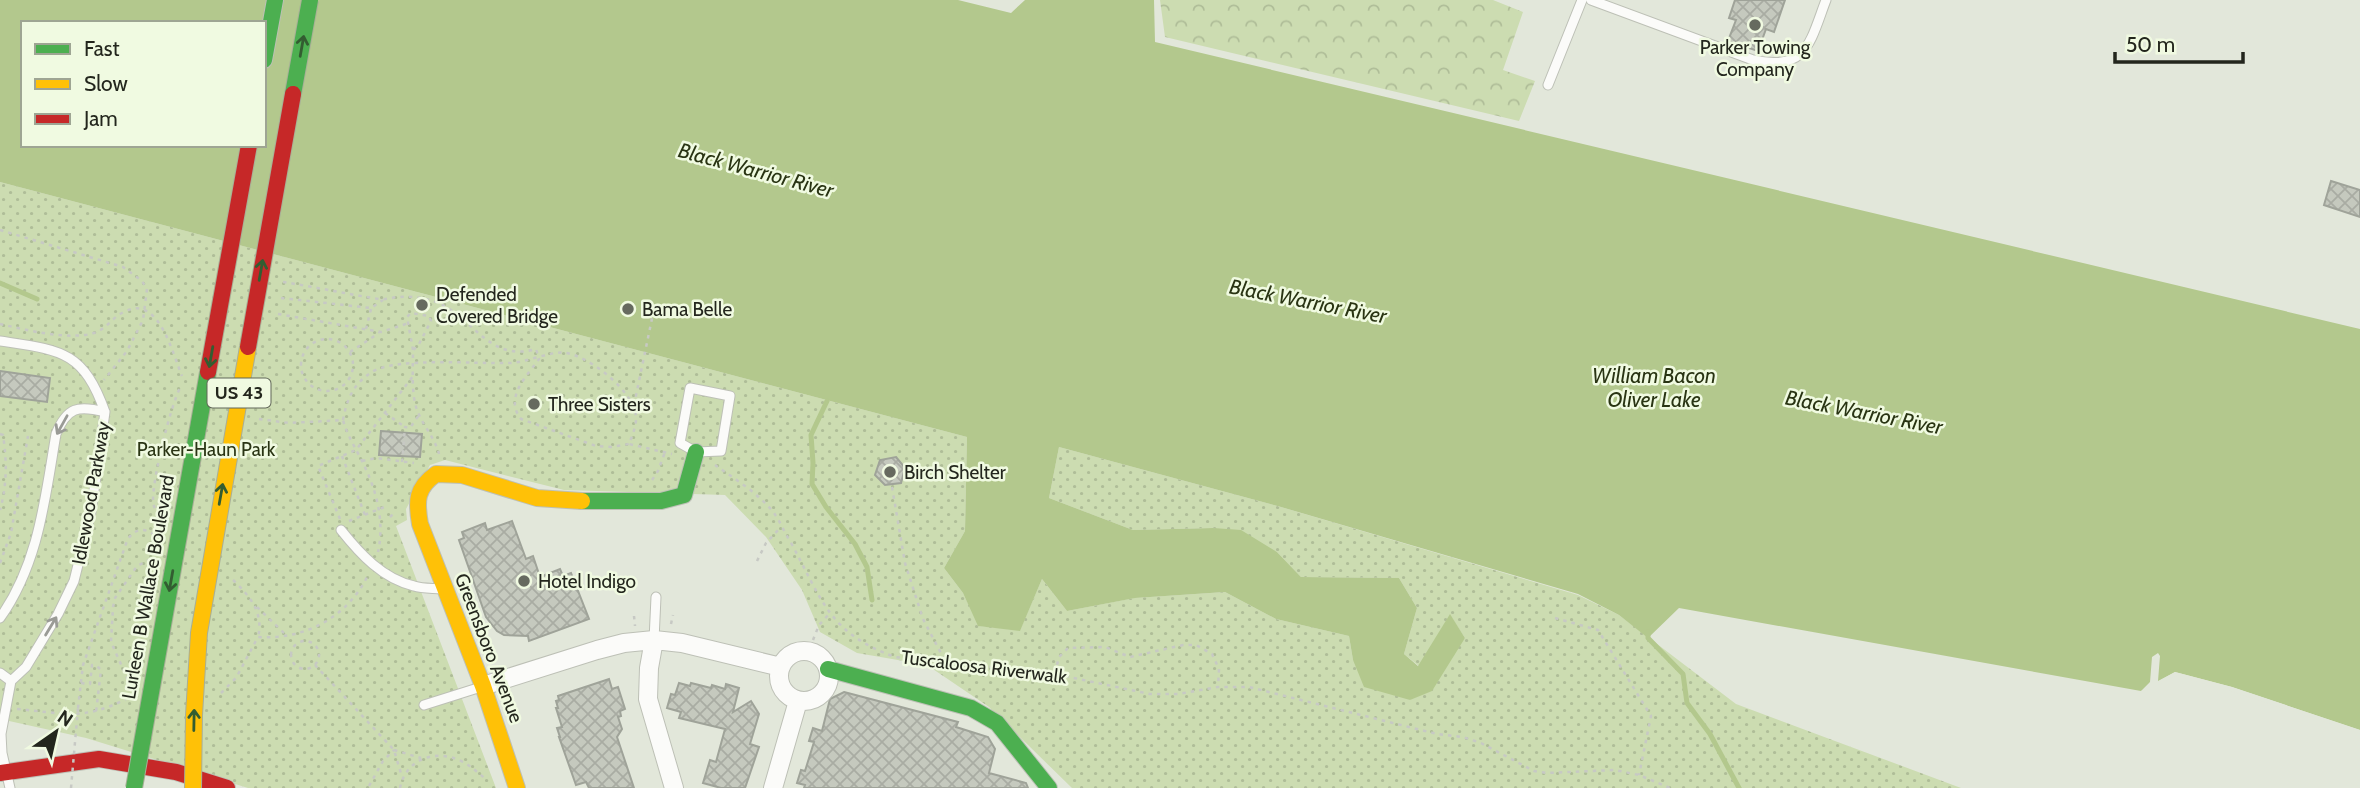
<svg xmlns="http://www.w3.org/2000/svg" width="2360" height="788" font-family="Cabin,sans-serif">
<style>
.grass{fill:url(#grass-dots)}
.forest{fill:url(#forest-crowns)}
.water{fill:#b3c88d;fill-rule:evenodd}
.pier{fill:#e2e7da}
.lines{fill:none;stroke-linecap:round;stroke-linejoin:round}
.stream{stroke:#b3c88d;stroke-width:5}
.building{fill:url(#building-cross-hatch);stroke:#9fa399;stroke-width:2}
.lane-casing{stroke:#bdc0b6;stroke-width:11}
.street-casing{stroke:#bdc0b6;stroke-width:20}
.fast-casing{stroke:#bdc0b6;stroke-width:18}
.slow-casing{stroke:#bdc0b6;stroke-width:18}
.jam-casing{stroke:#bdc0b6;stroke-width:18}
.path{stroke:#c7c9c4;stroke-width:2.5;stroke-dasharray:3.5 5;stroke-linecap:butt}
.lane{stroke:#fbfbf9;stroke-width:9}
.street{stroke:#fbfbf9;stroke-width:18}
.fast{stroke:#4caf50;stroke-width:16}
.slow{stroke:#ffc107;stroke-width:16}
.jam{stroke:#c62828;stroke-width:16}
.fast-bridge-casing{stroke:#a8af97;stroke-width:18;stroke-linecap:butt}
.slow-bridge-casing{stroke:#a8af97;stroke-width:18;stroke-linecap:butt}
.jam-bridge-casing{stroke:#a8af97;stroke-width:18;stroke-linecap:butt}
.path-bridge{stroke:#c7c9c4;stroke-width:2.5;stroke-dasharray:3.5 5;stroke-linecap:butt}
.fast-bridge{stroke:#4caf50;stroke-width:16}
.slow-bridge{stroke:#ffc107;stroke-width:16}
.jam-bridge{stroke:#c62828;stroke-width:16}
.oneway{stroke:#335d31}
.oneway2{stroke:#9a9b96}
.poi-dot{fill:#666a5f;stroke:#f0fae1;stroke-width:2.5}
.labels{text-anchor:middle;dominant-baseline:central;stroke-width:5;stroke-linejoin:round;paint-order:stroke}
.shield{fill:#f0fae1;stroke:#606658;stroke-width:2}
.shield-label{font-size:18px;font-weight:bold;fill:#23261d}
.poi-label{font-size:19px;fill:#23261d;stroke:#f0fae1;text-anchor:start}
.park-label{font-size:19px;fill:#2a3514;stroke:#f0fae1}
.street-label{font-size:19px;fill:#23261d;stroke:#f0fae1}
.water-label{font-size:21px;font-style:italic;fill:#293413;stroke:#f0fae1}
</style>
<defs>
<pattern id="grass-dots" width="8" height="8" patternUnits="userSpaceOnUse" patternTransform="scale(1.75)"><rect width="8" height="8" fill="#ccdcb1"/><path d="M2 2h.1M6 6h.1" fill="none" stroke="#afbd98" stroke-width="1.8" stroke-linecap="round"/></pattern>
<pattern id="forest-crowns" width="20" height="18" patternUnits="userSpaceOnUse" patternTransform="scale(1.75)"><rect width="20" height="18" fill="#ccdcb1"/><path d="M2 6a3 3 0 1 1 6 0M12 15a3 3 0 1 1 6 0" fill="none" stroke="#afbd98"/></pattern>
<pattern id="building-cross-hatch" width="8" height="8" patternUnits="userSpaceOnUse" patternTransform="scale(1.75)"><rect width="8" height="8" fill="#c5c9be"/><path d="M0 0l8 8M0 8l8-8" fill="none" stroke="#a9aca3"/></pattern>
</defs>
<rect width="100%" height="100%" fill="#e2e7da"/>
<path class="grass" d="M0 182 967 437 965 531 944 568 963 593 979 626 1020 630 1042 579 1067 611 1134 598 1225 592 1276 619 1349 636 1353 660 1410 700 1465 638 1450 615 1419 666 1404 654 1417 608 1399 578 1301 577 1277 552 1213 528 1133 530 1049 498 1059 447 1281 507 1578 595 1619 615 1736 704 1961 788H1072L989 707 927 665 857 653 820 632 802 590 766 537 725 495 564 490 445 460 430 465 406 509 407 520 396 526 496 788H248L86 738 0 719Z"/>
<path class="forest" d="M1160 0H1493L1523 12 1503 70 1535 81 1519 121 1165 37Z"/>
<path class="water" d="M0 0H958L1011 13 1025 0H1154L1155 42 2360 329V730L2232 687 2175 672 2141 691 1679 608 1648 638 1619 615 1578 594 1281 507 1059 447 1049 498 1133 530 1213 528 1241 530 1277 552 1301 577 1399 578 1417 608 1404 654 1418 666 1450 614 1465 638 1432 691 1410 700 1364 687 1353 660 1349 636 1276 619 1225 592 1135 598 1067 611 1042 579 1020 631 978 626 963 593 944 568 965 531 967 437 0 182ZM23 23H264V145H23Z"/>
<path class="pier" d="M2158 653 2160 656 2158 681 2175 672 2232 687 2360 730V734L2231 691 2175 676 2142 694H2138L2150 682 2152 657Z"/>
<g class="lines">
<path class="stream" d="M0 283 37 299
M827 401 811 435 813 463 812 484 826 507 855 544 867 567 872 600
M1648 632V638L1683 674 1687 703 1710 734 1739 788"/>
</g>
<path class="building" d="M1735 0H1785L1774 32 1766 29 1758 51 1728 41 1736 20 1729 18Z
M2331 181 2360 190V217L2324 205Z
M0 371 50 378 47 402 0 396Z
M381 431 422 434 420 457 379 455Z
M896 457 905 468 901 483 885 485 875 475 880 460Z
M512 521 526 559 533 556 540 577 560 569 563 576 571 573 589 619 529 641 528 636 504 635 497 631 486 617 459 540 464 538 462 532 485 523 487 530Z
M609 679 612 689 618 687 625 709 620 711 621 716 618 717 622 729 617 737 634 788H589L586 782 576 785 559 737H560L557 728 562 727 556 708H558L556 701 559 700 558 696Z
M679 683 690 686 691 683 711 688 712 685 725 689 726 684 739 688 733 712 751 701 759 714 750 744 759 747 745 788H721L703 783 710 760 716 762 725 729 679 718 681 712 667 708 671 694 675 695Z
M844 692 958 722 956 727 988 737 995 749 989 773 1026 783 1028 788H804L805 785 797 783 801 770 805 771 814 742 809 741 813 728 822 731 830 699Z"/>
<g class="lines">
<g class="lane-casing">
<path id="lane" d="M1591 0 1753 60C1807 72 1810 42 1826 0
M1548 85 1582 0
M0 341C60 350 83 350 105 412
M690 388 730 396 721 451 696 452 680 443Z
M341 530C360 554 383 579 414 586 423 589 433 588 442 589
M0 618C39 563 45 498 56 434 67 407 78 405 105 412L91 512 74 581 58 614 26 667 11 681 1 734 2 753 10 788
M654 640 656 597
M0 673 11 681
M424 705 481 687"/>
</g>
<g class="street-casing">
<path id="street" d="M654 640 649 668 648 699 674 788
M779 676a25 25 0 1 1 50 0a25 25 0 1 1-50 0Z
M483 686 597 650 624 643 654 640 682 643 781 667
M773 788 798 701"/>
</g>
<g class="fast-casing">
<path id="fast" d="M264 60 275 0
M582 501H661L684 495 696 452
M828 669 971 708 997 723 1049 788"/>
</g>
<g class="slow-casing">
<path id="slow" d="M517 788 483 686 420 524C416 501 416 488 436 474L462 475 537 498 582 501"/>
</g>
<g class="jam-casing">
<path id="jam" d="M0 773 99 759 176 772 227 788"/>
</g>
<path class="path" d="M0 230 123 267 142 281 147 289 143 320 127 351 104 380
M283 282C315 287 347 294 379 299 386 300 393 297 400 297 412 296 427 298 438 303 473 317 489 363 536 349L539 359C526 377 504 398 521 419L596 446 611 447 629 444
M281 298 371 308 383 300
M278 314 381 332 409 323
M0 324C27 330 57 338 85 335 108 332 109 318 126 311 159 295 173 355 182 376
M366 329 371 309
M301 365a26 26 0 1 1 52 0a26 26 0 1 1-52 0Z
M413 350 407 317 411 313 429 316 431 321 418 346 413 350C413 369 411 393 417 410 423 426 435 438 439 454
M350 352 379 333
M634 405 654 309
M385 413 405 427
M259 419 289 423 343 420C347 435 355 447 362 461 376 489 385 520 378 552
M343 420C347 399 353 384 372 372 394 357 480 364 509 363 526 363 552 350 566 353 589 356 637 393 636 419 636 427 632 436 629 444L672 454
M0 434 3 435C7 461 7 485 0 510
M342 456 365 515
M362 461 376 458 414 463
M402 462 405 427 410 428 419 415
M715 465C735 479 758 493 774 513 780 521 784 532 790 541 822 599 828 633 895 657L1055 674 1150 694H1178L1218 687H1249L1437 734 1463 737 1481 743 1534 771 1547 773 1615 770 1639 775 1670 788
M652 480 658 471 665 452
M892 487 905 563 923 619 945 661
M158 516C156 511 153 506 153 500 153 477 170 408 180 388
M390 517 396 511
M340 519 318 466 356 450 414 375
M349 521 387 506
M757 561 766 543 781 527
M0 563 11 533 28 436
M233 580C250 596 264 613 258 637
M257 607 286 635
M634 616 635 626
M1555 618 1598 630 1651 716 1639 775
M671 624 673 615
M813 640 819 625 829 614
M291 655a14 14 0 1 1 28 0a14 14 0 1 1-28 0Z
M315 665 394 750 402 777
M1055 673 1059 657 1068 648 1105 647 1130 657 1183 645H1196L1212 654 1219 669 1218 687
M128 680 111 642 113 607 115 598 137 566 151 559
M81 683 90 684 92 665 97 666 101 670 96 712
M221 693 236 678 258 637C305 640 348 617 368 575
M78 708 83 665 127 541C133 529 145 526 155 536
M17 709C63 713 83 721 126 699
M394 750 421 758
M369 786 383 761 394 750
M400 788C406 758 437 748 463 762 471 766 478 773 486 779"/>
<use href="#lane" class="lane"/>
<use href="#street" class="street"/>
<use href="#fast" class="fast"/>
<use href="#slow" class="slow"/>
<use href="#jam" class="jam"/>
<g class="fast-bridge-casing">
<path id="fast-bridge" d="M293 94 310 0
M134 788 208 372"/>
</g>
<g class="slow-bridge-casing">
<path id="slow-bridge" d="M193 788 194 715 199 633 248 347"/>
</g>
<g class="jam-bridge-casing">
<path id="jam-bridge" d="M248 347 293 94
M208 372 249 145"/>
</g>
<path class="path-bridge" d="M71 788 78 708"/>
<use href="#fast-bridge" class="fast-bridge"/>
<use href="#slow-bridge" class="slow-bridge"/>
<use href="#jam-bridge" class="jam-bridge"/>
</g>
<defs><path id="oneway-shaft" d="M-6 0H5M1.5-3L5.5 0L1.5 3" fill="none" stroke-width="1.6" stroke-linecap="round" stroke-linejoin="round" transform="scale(1.75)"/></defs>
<g class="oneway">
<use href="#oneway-shaft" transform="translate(302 46) rotate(-80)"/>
<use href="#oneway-shaft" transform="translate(261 270) rotate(-80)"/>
<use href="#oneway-shaft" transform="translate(211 357) rotate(100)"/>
<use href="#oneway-shaft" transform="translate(221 494) rotate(-80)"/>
<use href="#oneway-shaft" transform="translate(171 581) rotate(100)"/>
<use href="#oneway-shaft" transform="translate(194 720) rotate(-89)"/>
</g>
<g class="oneway2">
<use href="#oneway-shaft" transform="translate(62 425) rotate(119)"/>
<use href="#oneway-shaft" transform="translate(51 626) rotate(-59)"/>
</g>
<g class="poi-dot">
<circle cx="1755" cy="25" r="7"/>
<circle cx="422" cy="305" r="7"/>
<circle cx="628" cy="309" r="7"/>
<circle cx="534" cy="404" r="7"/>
<circle cx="890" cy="472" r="7"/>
<circle cx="524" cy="581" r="7"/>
</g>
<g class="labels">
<rect class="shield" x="207.5" y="378.5" width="63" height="29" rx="5"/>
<g class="shield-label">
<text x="239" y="393">US 43</text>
</g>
<g class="poi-label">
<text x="1755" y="47" text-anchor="middle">Parker Towing<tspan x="1755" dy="22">Company</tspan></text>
<text x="436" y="294">Defended<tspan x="436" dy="22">Covered Bridge</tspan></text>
<text x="642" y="309">Bama Belle</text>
<text x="548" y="404">Three Sisters</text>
<text x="904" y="472">Birch Shelter</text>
<text x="538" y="581">Hotel Indigo</text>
</g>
<g class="park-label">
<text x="206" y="449">Parker-Haun Park</text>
</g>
<g class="street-label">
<text transform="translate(91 493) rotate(-80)">Idlewood Parkway</text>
<text transform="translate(148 587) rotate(-80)">Lurleen B Wallace Boulevard</text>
<text transform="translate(489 648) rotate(69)">Greensboro Avenue</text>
<text transform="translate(984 667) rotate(7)">Tuscaloosa Riverwalk</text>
</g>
<g class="water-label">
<text transform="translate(756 170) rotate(15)">Black Warrior River</text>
<text transform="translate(1308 301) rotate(11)">Black Warrior River</text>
<text x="1654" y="375">William Bacon<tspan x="1654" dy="24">Oliver Lake</tspan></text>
<text transform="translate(1864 412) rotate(11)">Black Warrior River</text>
</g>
</g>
<rect x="21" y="21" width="245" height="126" fill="#f0fae1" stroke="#9ea593" stroke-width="2"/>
<rect x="35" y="44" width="35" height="10" fill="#4caf50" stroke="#9ea593" stroke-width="2"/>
<text x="84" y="56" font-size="21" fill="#23261d">Fast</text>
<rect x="35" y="79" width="35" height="10" fill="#ffc107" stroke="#9ea593" stroke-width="2"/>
<text x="84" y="91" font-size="21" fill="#23261d">Slow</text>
<rect x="35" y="114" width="35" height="10" fill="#c62828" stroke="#9ea593" stroke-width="2"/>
<text x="84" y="126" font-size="21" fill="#23261d">Jam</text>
<g transform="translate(56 732) rotate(34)" stroke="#f0fae1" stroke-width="5" paint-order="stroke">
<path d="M0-5L12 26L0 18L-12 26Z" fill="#23261d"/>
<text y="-10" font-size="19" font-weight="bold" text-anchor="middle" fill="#23261d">N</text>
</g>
<path d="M2115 52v10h128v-10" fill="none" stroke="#23261d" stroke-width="3.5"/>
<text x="2126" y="52" font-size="21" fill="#23261d" stroke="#f0fae1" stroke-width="5" paint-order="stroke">50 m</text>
</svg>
